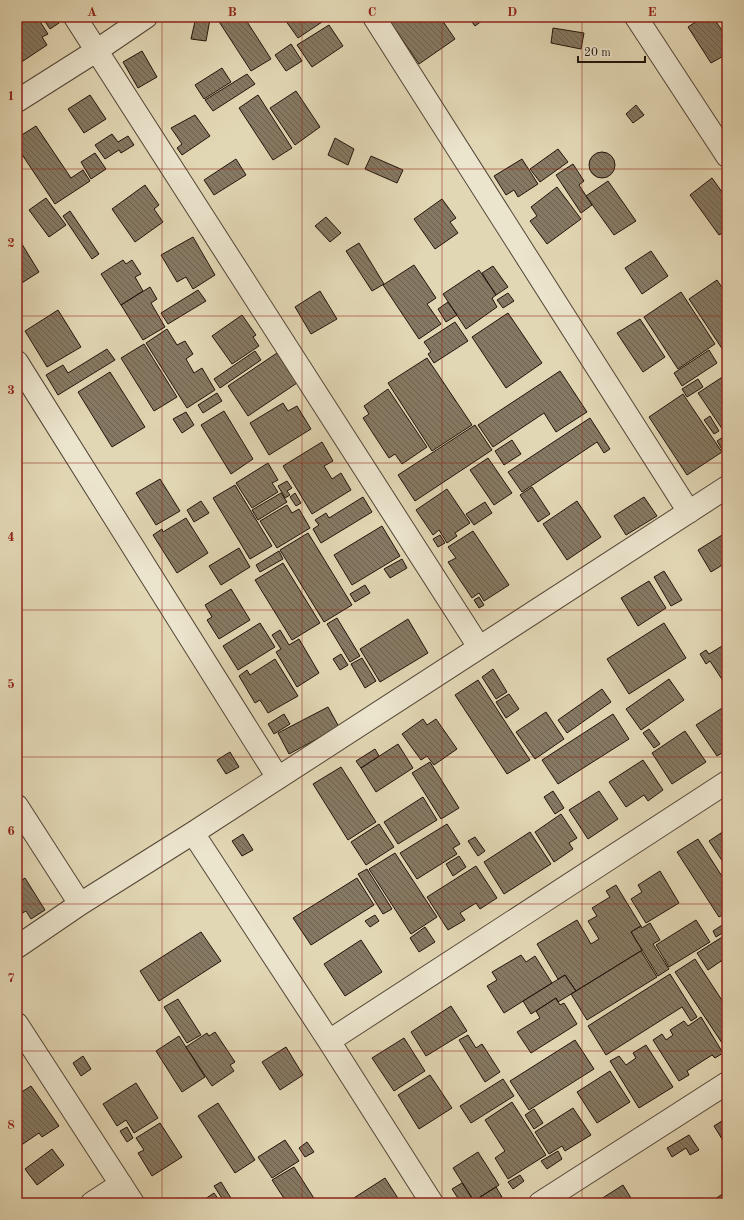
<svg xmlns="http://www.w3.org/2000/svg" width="744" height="1220" font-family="'Old Standard TT',serif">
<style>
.building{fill:url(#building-back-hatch);stroke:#22140c}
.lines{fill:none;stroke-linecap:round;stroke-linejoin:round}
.minor-casing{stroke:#524536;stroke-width:24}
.minor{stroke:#ece5ce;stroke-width:22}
.grid{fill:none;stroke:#8f2418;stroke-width:1;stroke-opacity:0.55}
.neatline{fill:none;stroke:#8f2418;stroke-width:1.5}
.grid-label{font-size:13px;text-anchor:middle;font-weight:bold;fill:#8f2418}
</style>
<defs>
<pattern id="building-back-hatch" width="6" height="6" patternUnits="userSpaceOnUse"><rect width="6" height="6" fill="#867963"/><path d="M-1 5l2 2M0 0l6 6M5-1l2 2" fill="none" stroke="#6d6250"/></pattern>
</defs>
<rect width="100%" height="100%" fill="#e2d7b4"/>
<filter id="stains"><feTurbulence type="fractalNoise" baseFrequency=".005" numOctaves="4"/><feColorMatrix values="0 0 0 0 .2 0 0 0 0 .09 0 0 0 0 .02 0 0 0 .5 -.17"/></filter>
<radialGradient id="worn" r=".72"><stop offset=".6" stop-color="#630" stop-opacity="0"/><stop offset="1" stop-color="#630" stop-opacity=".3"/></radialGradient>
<path class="building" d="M28 17H37L48 34 42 37 47 45 17 65V24Z
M42 17H54L59 23 50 29Z
M196 17 210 19 206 41 191 39Z
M216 17H244L271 59 251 71Z
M283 17H323L325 20 298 38Z
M399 17H440L455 39 419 64 391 23Z
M468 17H487L475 26Z
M703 17H713L727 38V54L711 63 688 27Z
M329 25 343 46 312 67 297 45Z
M553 28 584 33 581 49 551 43Z
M291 44 302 61 286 71 275 55Z
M142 51 157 77 138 88 123 62Z
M222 68 231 82 204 99 195 85Z
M247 74 255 84 213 111 205 100Z
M296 91 320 127 295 145 270 108Z
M90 95 106 119 84 133 68 109Z
M258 95 292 148 273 160 239 108Z
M636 105 644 115 633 123 626 114Z
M195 115 210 136 182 155 177 148 182 144 171 128Z
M36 126 71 178 83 170 90 181 55 204 17 147V138Z
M112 134 118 142 128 136 134 145 121 153 119 150 105 159 95 145Z
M335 138 354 149 348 165 328 155Z
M558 149 568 162 540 182 530 169Z
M589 165a13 13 0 1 1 26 0a13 13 0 1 1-26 0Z
M95 153 106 169 91 179 81 162Z
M371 156 403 170 397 183 365 169Z
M236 159 246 175 214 195 204 180Z
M522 159 538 184 518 197 514 190 506 195 494 176Z
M573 164 584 181 579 185 592 205 581 213 556 175Z
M712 178 727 199V230L719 235 690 195Z
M608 181 636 221 614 235 586 196Z
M145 185 159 205 154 209 163 222 135 242 112 209Z
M557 187 581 219 547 244 530 221 537 216 531 207Z
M46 198 66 225 49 237 29 210Z
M442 199 456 218 450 222 458 233 435 249 414 219Z
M70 211 99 254 92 259 63 216Z
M326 217 341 233 330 242 315 226Z
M17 236 39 272 17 286Z
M193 237 215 275 193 289 186 277 177 282 161 255Z
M359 243 384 284 372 291 346 251Z
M651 251 668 276 642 294 625 268Z
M123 260 126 264 132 260 141 274 135 277 143 291 121 305 101 274Z
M414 265 436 298 427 304 441 324 419 339 383 285Z
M493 266 508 287 496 295 482 273Z
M479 270 496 295 492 298 497 307 466 329 443 294Z
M717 280 727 295V356L689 299Z
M150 287 157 299 151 303 165 327 143 340 121 305Z
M198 290 206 301 168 324 161 313Z
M320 291 337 319 311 334 295 307Z
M681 292 715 344 678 369 644 317Z
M508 293 514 301 503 308 497 300Z
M448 302 457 315 446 322 438 309Z
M58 310 81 347 47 367 25 331Z
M508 313 542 363 506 388 472 337Z
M242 315 256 335 253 337 259 346 232 364 212 336Z
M640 319 665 357 643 372 617 333Z
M455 322 468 341 434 363 428 354 431 352 424 342Z
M167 329 177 345 185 341 193 354 186 359 194 373 202 368 215 390 187 408 146 343Z
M144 344 177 397 154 411 121 358Z
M107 349 115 360 58 395 46 375 63 365 68 373Z
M709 350 717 363 682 386 674 373Z
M255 351 261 360 220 388 214 379Z
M277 353 297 383 248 416 228 386Z
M427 358 472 425 432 451 388 383Z
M560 371 587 412 556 432 544 413 493 447 478 425Z
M110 372 145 427 112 447 78 392Z
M727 374V436L698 393Z
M698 379 703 387 687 397 682 389Z
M388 389 427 447 402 464 395 454 389 458 363 418 369 414 364 406Z
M217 393 222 401 203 413 198 405Z
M683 394 722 452 687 475 649 417Z
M283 403 288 411 297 406 311 429 269 455 250 423Z
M224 411 253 459 231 474 201 425Z
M186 412 194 425 182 433 173 419Z
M710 416 719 431 714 434 704 420Z
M590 418 610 449 604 453 597 442 522 492 508 472Z
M475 425 492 450 415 501 398 475Z
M723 437 727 443V449L723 451 717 441Z
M512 440 521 454 504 465 495 451Z
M322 442 333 461 324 466 332 479 341 473 351 490 312 514 283 466Z
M488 458 512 493 494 505 470 470Z
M268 463 278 480 272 483 278 492 252 508 236 483Z
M160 479 180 511 156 525 136 493Z
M287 481 292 488 287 491 290 495 285 498 278 486Z
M235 485 272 546 250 559 213 498Z
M532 487 550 514 538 522 520 495Z
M447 489 470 523 455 533 457 536 447 543 439 530 433 535 416 510Z
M281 493 287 502 258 520 252 510Z
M295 493 301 503 296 506 290 497Z
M363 497 372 512 321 543 313 529 319 525 315 520 326 513 329 518Z
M644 497 657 516 626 535 614 516Z
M201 501 209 513 194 522 187 510Z
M577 501 601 537 567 560 543 524Z
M485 502 492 513 474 525 466 514Z
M287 505 292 513 299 509 310 528 277 548 260 521Z
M186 518 208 553 177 573 153 535 162 529 163 532Z
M382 526 400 556 352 585 334 555Z
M473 531 509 585 484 601 479 593 472 598 448 562 456 558 448 547Z
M727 532V562L711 572 698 550Z
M308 533 352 605 324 622 280 550Z
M440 535 445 543 438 547 433 539Z
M239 548 250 567 221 585 209 566Z
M279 551 283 559 260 572 256 565Z
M402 559 407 568 390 578 384 569Z
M283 563 320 623 292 640 255 580Z
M664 571 682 600 671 606 654 577Z
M649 581 666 608 638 626 621 598Z
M365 585 370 593 355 602 350 594Z
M231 589 250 620 219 639 207 620 212 617 205 605Z
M479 597 484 605 479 608 474 600Z
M337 618 360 656 350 662 327 624Z
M408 619 428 653 380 682 360 649Z
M260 623 275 647 238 670 223 646Z
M664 623 686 658 629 694 607 659Z
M280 630 289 645 299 639 319 673 297 687 276 652 281 649 272 635Z
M727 643V687L710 661 706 664 700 654 706 650 709 654Z
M341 654 348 665 340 670 333 659Z
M362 658 376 681 365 688 351 664Z
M275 659 298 696 268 713 260 700 255 703 239 676 247 670 250 675Z
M493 669 507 692 496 699 482 677Z
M669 679 684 700 641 730 626 709Z
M478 680 530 760 507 774 455 695Z
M602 689 611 702 567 733 558 720Z
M509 694 519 709 506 718 496 702Z
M727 705V750L717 756 696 725Z
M328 707 339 727 289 754 278 733Z
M546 712 564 739 535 759 516 732Z
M284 714 290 724 274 734 268 724Z
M613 714 629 739 558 784 542 760Z
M423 719 427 725 436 719 457 749 434 765 427 756 421 760 402 734Z
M649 729 660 744 654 748 643 733Z
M685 731 706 762 672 784 652 753Z
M398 744 413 768 376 792 361 768Z
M375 749 379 756 361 768 356 761Z
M230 752 239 767 226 774 217 760Z
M643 760 663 790 648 801 644 795 626 807 609 782Z
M430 762 459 808 441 819 412 773Z
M341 767 376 822 348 840 313 784Z
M553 791 564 808 555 814 544 797Z
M599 791 618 819 588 839 569 810Z
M423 797 437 820 398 844 384 822Z
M561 814 577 838 569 843 573 849 554 862 535 832Z
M379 824 394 847 366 865 351 842Z
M447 824 460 844 453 848 457 854 417 879 400 853Z
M727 829V868L709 841Z
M530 832 551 864 504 894 484 862Z
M243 834 253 850 242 856 232 841Z
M475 837 485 851 478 856 468 841Z
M698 839 727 884V912L719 917 677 852Z
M395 853 437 917 411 934 369 869Z
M459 856 466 867 453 876 446 864Z
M476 866 497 898 480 909 476 903 460 913 465 920 448 930 427 897Z
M367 869 392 909 383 914 358 874Z
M660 871 679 903 646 923 631 899 642 892 638 885Z
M25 878 45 910 31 919 26 911 17 916V883Z
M357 878 374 905 311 945 293 918Z
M616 885 641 926 631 932 642 950 576 991 565 975 558 979 537 944 577 920 591 944 599 939 588 921 597 916 592 908 610 897 606 891Z
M375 915 379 921 370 927 365 921Z
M696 920 710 942 669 967 656 945Z
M727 922V930L716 937 713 931Z
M650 923 660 940 653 944 669 969 658 976 631 932 641 926 642 928Z
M425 927 435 942 419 952 410 938Z
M201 932 221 961 159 1001 140 971Z
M727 934V957L708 970 697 953Z
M361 940 382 972 345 996 324 964Z
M641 951 657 977 587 1020 571 994Z
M521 955 526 962 535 956 552 983 504 1013 487 986 497 980 492 972Z
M695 959 727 1008V1048L726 1049 675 972Z
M670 974 697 1017 691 1021 682 1007 606 1055 588 1026Z
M565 975 576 991 558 1002 556 998 531 1014 523 1001Z
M556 998 560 1005 564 1003 577 1024 531 1053 517 1032 540 1018 536 1011Z
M178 999 201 1035 187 1043 164 1007Z
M451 1006 467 1031 426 1056 411 1032Z
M701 1017 723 1053 715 1058 712 1055 687 1071 689 1075 679 1081 653 1040 662 1034 666 1040 673 1035 670 1030 684 1021 688 1026Z
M215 1032 235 1062 230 1065 234 1071 212 1086 186 1047 207 1033 209 1036Z
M468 1035 476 1048 482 1044 500 1072 485 1082 459 1040Z
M179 1036 205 1077 182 1092 156 1051Z
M404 1038 425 1071 394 1091 372 1058Z
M575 1040 594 1069 529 1110 510 1081Z
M646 1045 673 1087 639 1108 610 1061 619 1056 626 1065 636 1058 633 1053Z
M286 1047 303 1075 280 1090 262 1062Z
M83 1056 91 1069 81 1076 73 1063Z
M610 1071 630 1102 597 1123 577 1092Z
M430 1075 452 1108 419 1129 398 1095Z
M503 1079 514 1096 471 1123 460 1106Z
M136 1083 158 1118 134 1133 126 1120 117 1126 103 1104Z
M31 1086 59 1126 42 1137 39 1133 17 1148V1095Z
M512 1102 546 1155 508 1179 495 1158 505 1151 485 1120Z
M218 1103 255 1160 235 1173 198 1116Z
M573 1108 591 1135 565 1151 562 1146 549 1154 535 1132Z
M534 1109 543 1123 534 1129 525 1115Z
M727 1118V1147L714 1126Z
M160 1123 182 1157 152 1176 138 1153 144 1150 136 1138Z
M127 1127 133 1138 127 1142 120 1131Z
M689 1135 699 1150 690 1155 686 1148 672 1157 667 1148Z
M285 1140 299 1161 272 1178 258 1157Z
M307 1142 314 1152 305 1157 299 1148Z
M52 1149 64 1165 37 1185 25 1169Z
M558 1151 562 1159 547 1169 541 1161Z
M478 1152 499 1185 474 1201 453 1168Z
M294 1167 317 1203H287L272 1180Z
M520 1175 524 1181 513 1189 508 1182Z
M385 1178 401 1203H346Z
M221 1182 234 1203H225L214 1186Z
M462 1183 474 1201 471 1203H461L452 1189Z
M623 1185 634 1203H604L601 1199Z
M496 1187 502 1197 492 1203H479L477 1199Z
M727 1191V1203H709Z
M214 1193 221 1203H199Z"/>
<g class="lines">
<g class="minor-casing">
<path id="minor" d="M75 17 479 647
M374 17 689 512
M636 17 727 156
M17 101 96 51 146 17
M17 362 278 778
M17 806 80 904
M193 833 329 1041 432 1203
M17 947 80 904 193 833 727 487
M17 1024 133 1203
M329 1041 727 782
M92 1203 121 1184
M540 1203 727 1083"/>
</g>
<use href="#minor" class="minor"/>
</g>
<path class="grid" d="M162 17V1203M302 17V1203M442 17V1203M582 17V1203M17 169H727M17 316H727M17 463H727M17 610H727M17 757H727M17 904H727M17 1051H727"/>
<rect width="744" height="1220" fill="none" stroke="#e2d7b4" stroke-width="44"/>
<path d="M578 56v6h67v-6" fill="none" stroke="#22140c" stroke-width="2"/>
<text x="584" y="56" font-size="12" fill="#22140c" stroke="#ece5ce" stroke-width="3" paint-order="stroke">20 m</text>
<rect x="22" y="22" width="700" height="1176" class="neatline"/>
<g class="grid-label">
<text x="92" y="16">A</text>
<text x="232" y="16">B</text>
<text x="372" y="16">C</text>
<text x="512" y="16">D</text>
<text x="652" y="16">E</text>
<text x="11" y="100">1</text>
<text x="11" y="247">2</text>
<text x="11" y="394">3</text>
<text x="11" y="541">4</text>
<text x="11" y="688">5</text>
<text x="11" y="835">6</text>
<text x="11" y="982">7</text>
<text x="11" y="1129">8</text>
</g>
<rect width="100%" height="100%" filter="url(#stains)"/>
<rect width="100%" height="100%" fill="url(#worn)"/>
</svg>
